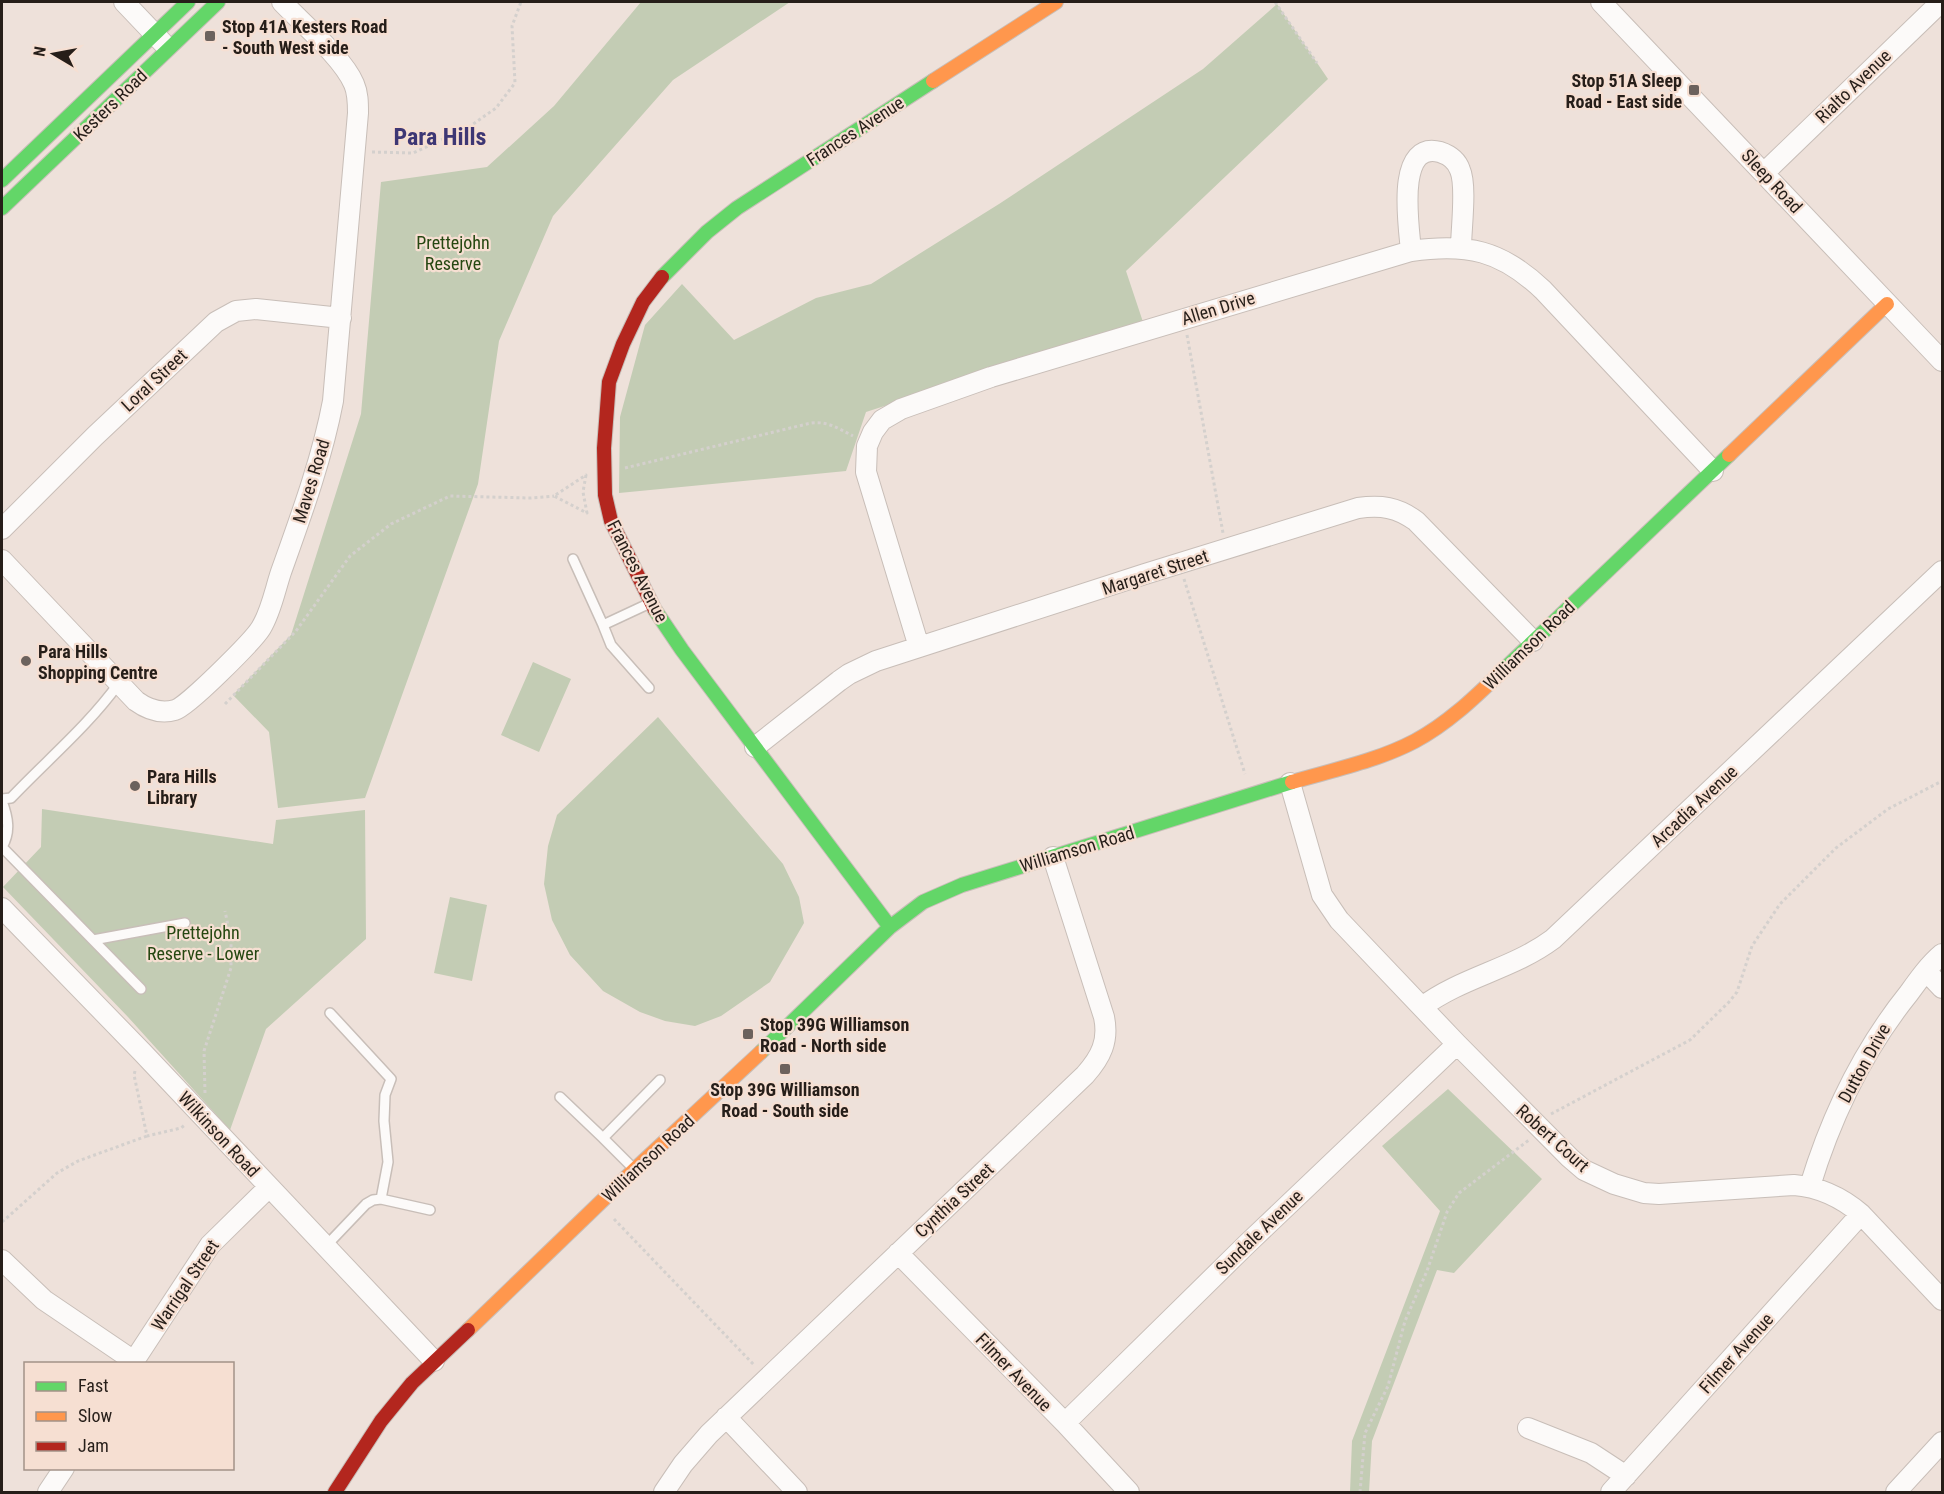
<svg xmlns="http://www.w3.org/2000/svg" width="1944" height="1494" font-family="'Roboto Condensed',sans-serif">
<style>
.green{fill:#c3ccb4}
.lines{fill:none;stroke-linecap:round;stroke-linejoin:round}
.lane-casing{stroke:#c8beb8;stroke-width:12}
.street-casing{stroke:#c8beb8;stroke-width:22}
.fast-casing{stroke:#c8beb8;stroke-width:16}
.slow-casing{stroke:#c8beb8;stroke-width:16}
.jam-casing{stroke:#c8beb8;stroke-width:16}
.path{stroke:#d4d0cd;stroke-width:3;stroke-dasharray:3 3;stroke-linecap:butt}
.lane{stroke:#fcfaf9;stroke-width:9}
.street{stroke:#fcfaf9;stroke-width:20}
.fast{stroke:#63d668;stroke-width:14}
.slow{stroke:#ff974d;stroke-width:14}
.jam{stroke:#b3261e;stroke-width:14}
.poi-dot{fill:#6c625d;stroke:#f6dfd2;stroke-width:2}
.labels{text-anchor:middle;dominant-baseline:central;stroke-width:4.5;stroke-linejoin:round;paint-order:stroke}
.poi-label{font-size:18px;font-weight:bold;fill:#261e19;stroke:#f6dfd2;text-anchor:start}
.street-label{font-size:18px;fill:#261e19;stroke:#f6dfd2}
.park-label{font-size:18px;fill:#254711;stroke:#f6dfd2}
.district-label{font-size:24px;font-weight:bold;fill:#3e3774;stroke:#f6dfd2}
</style>
<rect width="100%" height="100%" fill="#eee1da"/>
<path class="green" d="M641 2H790L673 80 553 216 499 341 478 484 365 798 278 808 269 732 233 695 291 635 361 414 381 182 487 167 554 106Z
M1277 4 1328 79 1126 271 1143 322 866 412 846 471 619 493 620 417 645 325 682 284 734 340 816 298 871 284 999 204 1203 69Z
M533 662 571 679 539 752 501 735Z
M658 717 783 864 799 897 804 923 770 982 721 1016 695 1026 665 1021 640 1012 603 991 570 955 552 920 544 884 548 846 557 815Z
M42 809 273 844 276 820 365 810 366 939 266 1029 230 1130 128 1017 3 887 41 847Z
M450 897 487 905 472 981 434 973Z
M1448 1089 1542 1179 1454 1273 1437 1270 1372 1441 1369 1492H1350L1352 1441 1440 1211 1382 1146Z"/>
<g class="lines">
<g class="lane-casing">
<path id="lane" d="M573 559 603 625 648 604
M603 625 611 645 649 688
M2 799 11 798C47 760 88 726 119 683
M2 801C8 817 11 832 2 847
M2 847 141 989
M93 940 185 923
M560 1097 603 1138 660 1080
M603 1138 633 1168
M381 1199 430 1210
M325 1247 366 1204 373 1200 381 1199 388 1162 384 1121 385 1095 391 1079 330 1013"/>
</g>
<g class="street-casing">
<path id="street" d="M124 2 163 43
M1601 2 1942 361
M1765 172 1941 2
M1411 251C1409 227 1395 140 1440 152 1449 155 1457 161 1460 170 1467 186 1461 229 1461 248
M2 529 95 436 216 322 236 311 256 309 341 318
M2 560 136 701C147 709 161 714 175 710 188 706 253 641 261 628 271 612 275 590 281 572 301 516 322 459 333 401L358 113C358 103 358 93 354 84 343 58 302 23 282 2
M919 647 866 472 867 446 873 432 882 420 901 409 991 377 1411 251C1467 243 1501 250 1543 290L1713 471
M755 747 839 681 849 674 876 661 1145 574 1358 508C1381 505 1397 507 1416 521L1533 641
M1290 783 1322 895 1339 920 1457 1044 1570 1158 1584 1170 1614 1184 1644 1193 1659 1194 1794 1185C1820 1187 1841 1197 1861 1214L1942 1300
M2 908 142 1052 434 1361
M1926 971 1942 988
M1422 1007C1462 977 1513 969 1553 939L1942 571
M1810 1186C1831 1117 1864 1049 1909 993 1919 979 1929 965 1942 954
M898 1253 1065 1423 1129 1492
M2 1260 44 1300 134 1361
M132 1364 210 1245 269 1187
M726 1417 797 1492
M1065 1423 1247 1244 1457 1044
M1528 1428 1591 1453 1626 1476
M48 1492 64 1468
M664 1492 683 1464 709 1434 1085 1075C1101 1057 1109 1041 1104 1017L1053 857
M1611 1492 1861 1214
M1896 1492 1942 1442"/>
</g>
<g class="fast-casing">
<path id="fast" d="M2 180 188 2
M2 208 218 2
M662 277 707 232 737 208 933 81
M655 610 682 650 890 927
M1498 675 1729 455
M761 1052 890 927 923 902 962 885 1292 782"/>
</g>
<g class="slow-casing">
<path id="slow" d="M933 81 1056 2
M1729 455 1887 304
M1292 782C1333 770 1377 761 1415 741 1447 724 1473 699 1498 675
M468 1330 634 1170 761 1052"/>
</g>
<g class="jam-casing">
<path id="jam" d="M655 610 611 521 605 495 604 448 609 382 623 344 643 302 662 277
M335 1492 381 1421 412 1383 468 1330"/>
</g>
<path class="path" d="M1275 2 1317 63
M372 152 413 153 469 127 496 108 515 83 512 26 521 2
M1187 335 1223 533
M625 468 811 423C827 421 838 428 853 436
M586 475 583 492 587 513 554 496Z
M1184 579 1245 774
M225 704 296 631 350 556 391 524 450 496 530 498 554 496
M135 1071 134 1075 147 1136 181 1128 186 1124
M205 1093 204 1051 231 968V940L225 911
M1551 1114 1690 1040 1729 1002 1737 992 1752 946 1780 904 1836 848 1888 809 1942 781
M614 1219 755 1366
M2 1222 57 1173 78 1161 147 1136
M1360 1492 1365 1433 1388 1386 1405 1321 1427 1271 1447 1212 1459 1193 1529 1140"/>
<use href="#lane" class="lane"/>
<use href="#street" class="street"/>
<use href="#fast" class="fast"/>
<use href="#slow" class="slow"/>
<use href="#jam" class="jam"/>
</g>
<g class="poi-dot">
<rect x="204" y="30" width="12" height="12" rx="3"/>
<rect x="1688" y="84" width="12" height="12" rx="3"/>
<circle cx="26" cy="661" r="6"/>
<circle cx="135" cy="786" r="6"/>
<rect x="742" y="1028" width="12" height="12" rx="3"/>
<rect x="779" y="1063" width="12" height="12" rx="3"/>
</g>
<g class="labels">
<g class="poi-label">
<text x="222" y="26">Stop 41A Kesters Road<tspan x="222" dy="21">- South West side</tspan></text>
<text x="1682" y="80" text-anchor="end">Stop 51A Sleep<tspan x="1682" dy="21">Road - East side</tspan></text>
<text x="38" y="651">Para Hills<tspan x="38" dy="21">Shopping Centre</tspan></text>
<text x="147" y="776">Para Hills<tspan x="147" dy="21">Library</tspan></text>
<text x="760" y="1024">Stop 39G Williamson<tspan x="760" dy="21">Road - North side</tspan></text>
<text x="785" y="1089" text-anchor="middle">Stop 39G Williamson<tspan x="785" dy="21">Road - South side</tspan></text>
</g>
<g class="street-label">
<text transform="translate(1853 86) rotate(-44)">Rialto Avenue</text>
<text transform="translate(110 105) rotate(-44)">Kesters Road</text>
<text transform="translate(855 131) rotate(-33)">Frances Avenue</text>
<text transform="translate(1772 181) rotate(47)">Sleep Road</text>
<text transform="translate(1218 308) rotate(-17)">Allen Drive</text>
<text transform="translate(154 380) rotate(-43)">Loral Street</text>
<text transform="translate(311 481) rotate(-73)">Maves Road</text>
<text transform="translate(638 571) rotate(63)">Frances Avenue</text>
<text transform="translate(1155 572) rotate(-18)">Margaret Street</text>
<text transform="translate(1529 645) rotate(-44)">Williamson Road</text>
<text transform="translate(1694 806) rotate(-43)">Arcadia Avenue</text>
<text transform="translate(1077 849) rotate(-17)">Williamson Road</text>
<text transform="translate(1864 1063) rotate(-61)">Dutton Drive</text>
<text transform="translate(219 1134) rotate(47)">Wilkinson Road</text>
<text transform="translate(1553 1138) rotate(42)">Robert Court</text>
<text transform="translate(648 1158) rotate(-43)">Williamson Road</text>
<text transform="translate(954 1200) rotate(-43)">Cynthia Street</text>
<text transform="translate(1259 1232) rotate(-44)">Sundale Avenue</text>
<text transform="translate(185 1285) rotate(-56)">Warrigal Street</text>
<text transform="translate(1736 1353) rotate(-48)">Filmer Avenue</text>
<text transform="translate(1014 1372) rotate(46)">Filmer Avenue</text>
</g>
<g class="park-label">
<text x="453" y="242">Prettejohn<tspan x="453" dy="21">Reserve</tspan></text>
<text x="203" y="932">Prettejohn<tspan x="203" dy="21">Reserve - Lower</tspan></text>
</g>
<g class="district-label">
<text x="440" y="137">Para Hills</text>
</g>
</g>
<rect width="1944" height="1494" fill="none" stroke="#261e19" stroke-width="6"/>
<rect x="24" y="1362" width="210" height="108" fill="#f6dfd2" stroke="#a39288" stroke-width="1.5"/>
<rect x="36" y="1382" width="30" height="9" fill="#63d668" stroke="#a39288" stroke-width="1.5"/>
<text x="78" y="1392" font-size="18" fill="#261e19">Fast</text>
<rect x="36" y="1412" width="30" height="9" fill="#ff974d" stroke="#a39288" stroke-width="1.5"/>
<text x="78" y="1422" font-size="18" fill="#261e19">Slow</text>
<rect x="36" y="1442" width="30" height="9" fill="#b3261e" stroke="#a39288" stroke-width="1.5"/>
<text x="78" y="1452" font-size="18" fill="#261e19">Jam</text>
<g transform="translate(54 54) rotate(280)" stroke="#f6dfd2" stroke-width="4.5" paint-order="stroke">
<path d="M0-4.5L10 22L0 15L-10 22Z" fill="#261e19"/>
<text y="-9" font-size="16" font-weight="bold" text-anchor="middle" fill="#261e19">N</text>
</g>
</svg>
